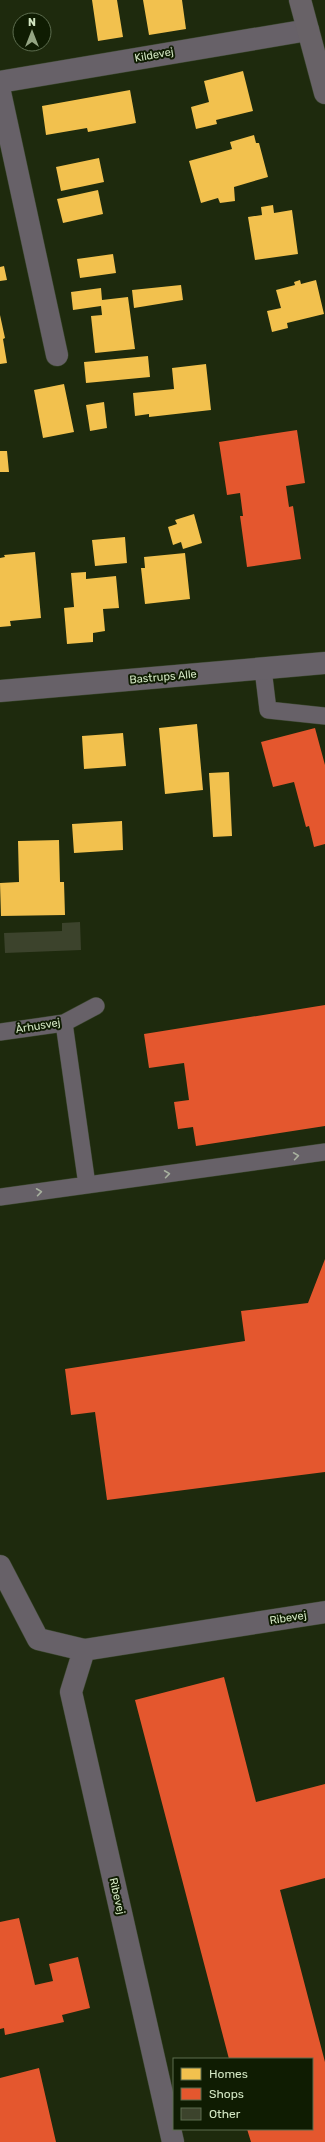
<svg xmlns="http://www.w3.org/2000/svg" width="325" height="2142" font-family="Rubik,sans-serif">
<style>
.homes{fill:#f2c14e}
.shops{fill:#e4572e}
.building{fill:#3c432c}
.lines{fill:none;stroke-linecap:round;stroke-linejoin:round}
.service-casing{stroke:#3a462d;stroke-width:18}
.minor-casing{stroke:#3a462d;stroke-width:23}
.secondary-casing{stroke:#3a462d;stroke-width:23}
.service{stroke:#676168;stroke-width:17}
.minor{stroke:#676168;stroke-width:22}
.secondary{stroke:#686267;stroke-width:22}
.oneway{stroke:#a8b19f}
.labels{text-anchor:middle;dominant-baseline:central;stroke-width:4;stroke-linejoin:round;paint-order:stroke}
.street-label{font-size:11px;fill:#d3e7c3;stroke:#0f1c02}
</style>
<rect width="100%" height="100%" fill="#1e2a0d"/>
<path class="homes" d="M92 0H117L123 37 98 41Z
M143 0H182L186 29 149 35Z
M243 71 253 111 216 120 217 124 196 129 191 107 209 102 204 81Z
M130 90 136 123 88 132 87 128 46 135 42 106Z
M254 135 256 143H259L268 177 234 187 235 201 220 203 218 198 201 203 189 161 232 149 230 142Z
M99 158 104 182 61 191 56 167Z
M98 190 103 214 63 223 57 199Z
M273 205 274 213 292 210 298 254 255 260 248 217 262 215 261 207Z
M113 254 116 273 80 278 77 259Z
M4 266 7 280 0 281V267Z
M300 280 301 284 316 280 324 314 287 323 288 328 272 332 267 311 281 308 276 290 295 285 294 282Z
M181 285 183 300 134 308 132 290Z
M101 288 102 300 128 297 135 349 95 353 91 316 102 315 101 306 73 310 71 292Z
M0 315 5 338 3 339 7 363 0 364Z
M148 356 150 377 86 383 84 362Z
M206 364 211 410 149 417V414L135 416 133 393 174 389 172 368Z
M64 384 74 432 43 438 34 390Z
M104 402 107 428 90 431 86 405Z
M0 451H7L9 472H0Z
M194 514 202 543 183 549 181 542 173 545 168 527 177 524 175 520Z
M125 537 127 563 95 566 92 540Z
M35 552 41 618 10 621 11 626 0 627V558L5 557 4 555Z
M185 553 190 599 145 604 141 568H145L144 557Z
M86 572V579L116 576 119 608 103 609 105 631 93 633V642L67 644 64 608 74 607 71 573Z
M197 724 203 790 165 794 159 728Z
M123 733 126 766 84 769 82 736Z
M229 772 232 836 213 837 209 773Z
M122 821 123 850 74 853 72 824Z
M59 840 60 882H64L65 915 1 916 0 883 19 882 18 841Z"/>
<path class="shops" d="M297 430 305 483 286 486 289 507 293 506 301 559 247 567 240 516H243L240 493 227 495 219 442Z
M315 728 325 765V844L314 847 309 826 306 827 294 782 273 787 261 742Z
M325 1005V1126L196 1146 193 1127 178 1129 174 1102 189 1100 184 1063 149 1068 144 1034Z
M325 1259V1472L107 1500 95 1412 71 1415 65 1369 245 1341 241 1311 308 1303Z
M224 1677 256 1802 325 1784V1878L280 1890 325 2062V2142H251L247 2129H312V2059H229L135 1700Z
M19 1918 35 1985 53 1981 49 1964 78 1957 90 2008 62 2015 64 2022 5 2035 4 2028 0 2029V1922Z
M39 2068 56 2142H0V2078Z"/>
<path class="building" d="M80 922 81 950 5 953 4 933 62 931V923Z"/>
<g class="lines">
<g class="service-casing">
<path id="service" d="M263 669 268 710 325 716
M64 1023 87 1185
M0 1032 64 1023 96 1006
M0 1197 325 1152"/>
</g>
<g class="minor-casing">
<path id="minor" d="M0 82 308 30
M0 92 57 355
M0 691 325 663
M0 1566 38 1639 84 1650
M173 2142 71 1692 84 1650 325 1612"/>
</g>
<g class="secondary-casing">
<path id="secondary" d="M300 0 325 93"/>
</g>
<use href="#service" class="service"/>
<use href="#minor" class="minor"/>
<use href="#secondary" class="secondary"/>
</g>
<defs><path id="oneway-chevron" d="M-2-3.5L2.5 0L-2 3.5" fill="none" stroke-width="1.6" stroke-linecap="round" stroke-linejoin="round"/></defs>
<g class="oneway">
<use href="#oneway-chevron" transform="translate(296 1156) rotate(-8)"/>
<use href="#oneway-chevron" transform="translate(167 1174) rotate(-8)"/>
<use href="#oneway-chevron" transform="translate(39 1192) rotate(-8)"/>
</g>
<g class="labels">
<g class="street-label">
<text transform="translate(154 55) rotate(-10)">Kildevej</text>
<text transform="translate(163 677) rotate(-5)">Bastrups Alle</text>
<text transform="translate(38 1026) rotate(-9)">Århusvej</text>
<text transform="translate(288 1618) rotate(-9)">Ribevej</text>
<text transform="translate(117 1896) rotate(77)">Ribevej</text>
</g>
</g>
<rect x="173" y="2058" width="140" height="72" fill="#0f1c02" stroke="#5d6d4f"/>
<rect x="181" y="2068" width="20" height="12" fill="#f2c14e" stroke="#5d6d4f"/>
<text x="209" y="2078" font-size="12" fill="#d3e7c3">Homes</text>
<rect x="181" y="2088" width="20" height="12" fill="#e4572e" stroke="#5d6d4f"/>
<text x="209" y="2098" font-size="12" fill="#d3e7c3">Shops</text>
<rect x="181" y="2108" width="20" height="12" fill="#3c432c" stroke="#5d6d4f"/>
<text x="209" y="2118" font-size="12" fill="#d3e7c3">Other</text>
<g transform="translate(32 32)"><circle r="19" fill="#0f1c02" stroke="#5d6d4f"/>
<path d="M0-3L7 15L0 10L-7 15Z" fill="#94a583"/>
<text y="-6" font-size="11" font-weight="bold" text-anchor="middle" fill="#d3e7c3">N</text>
</g>
</svg>
